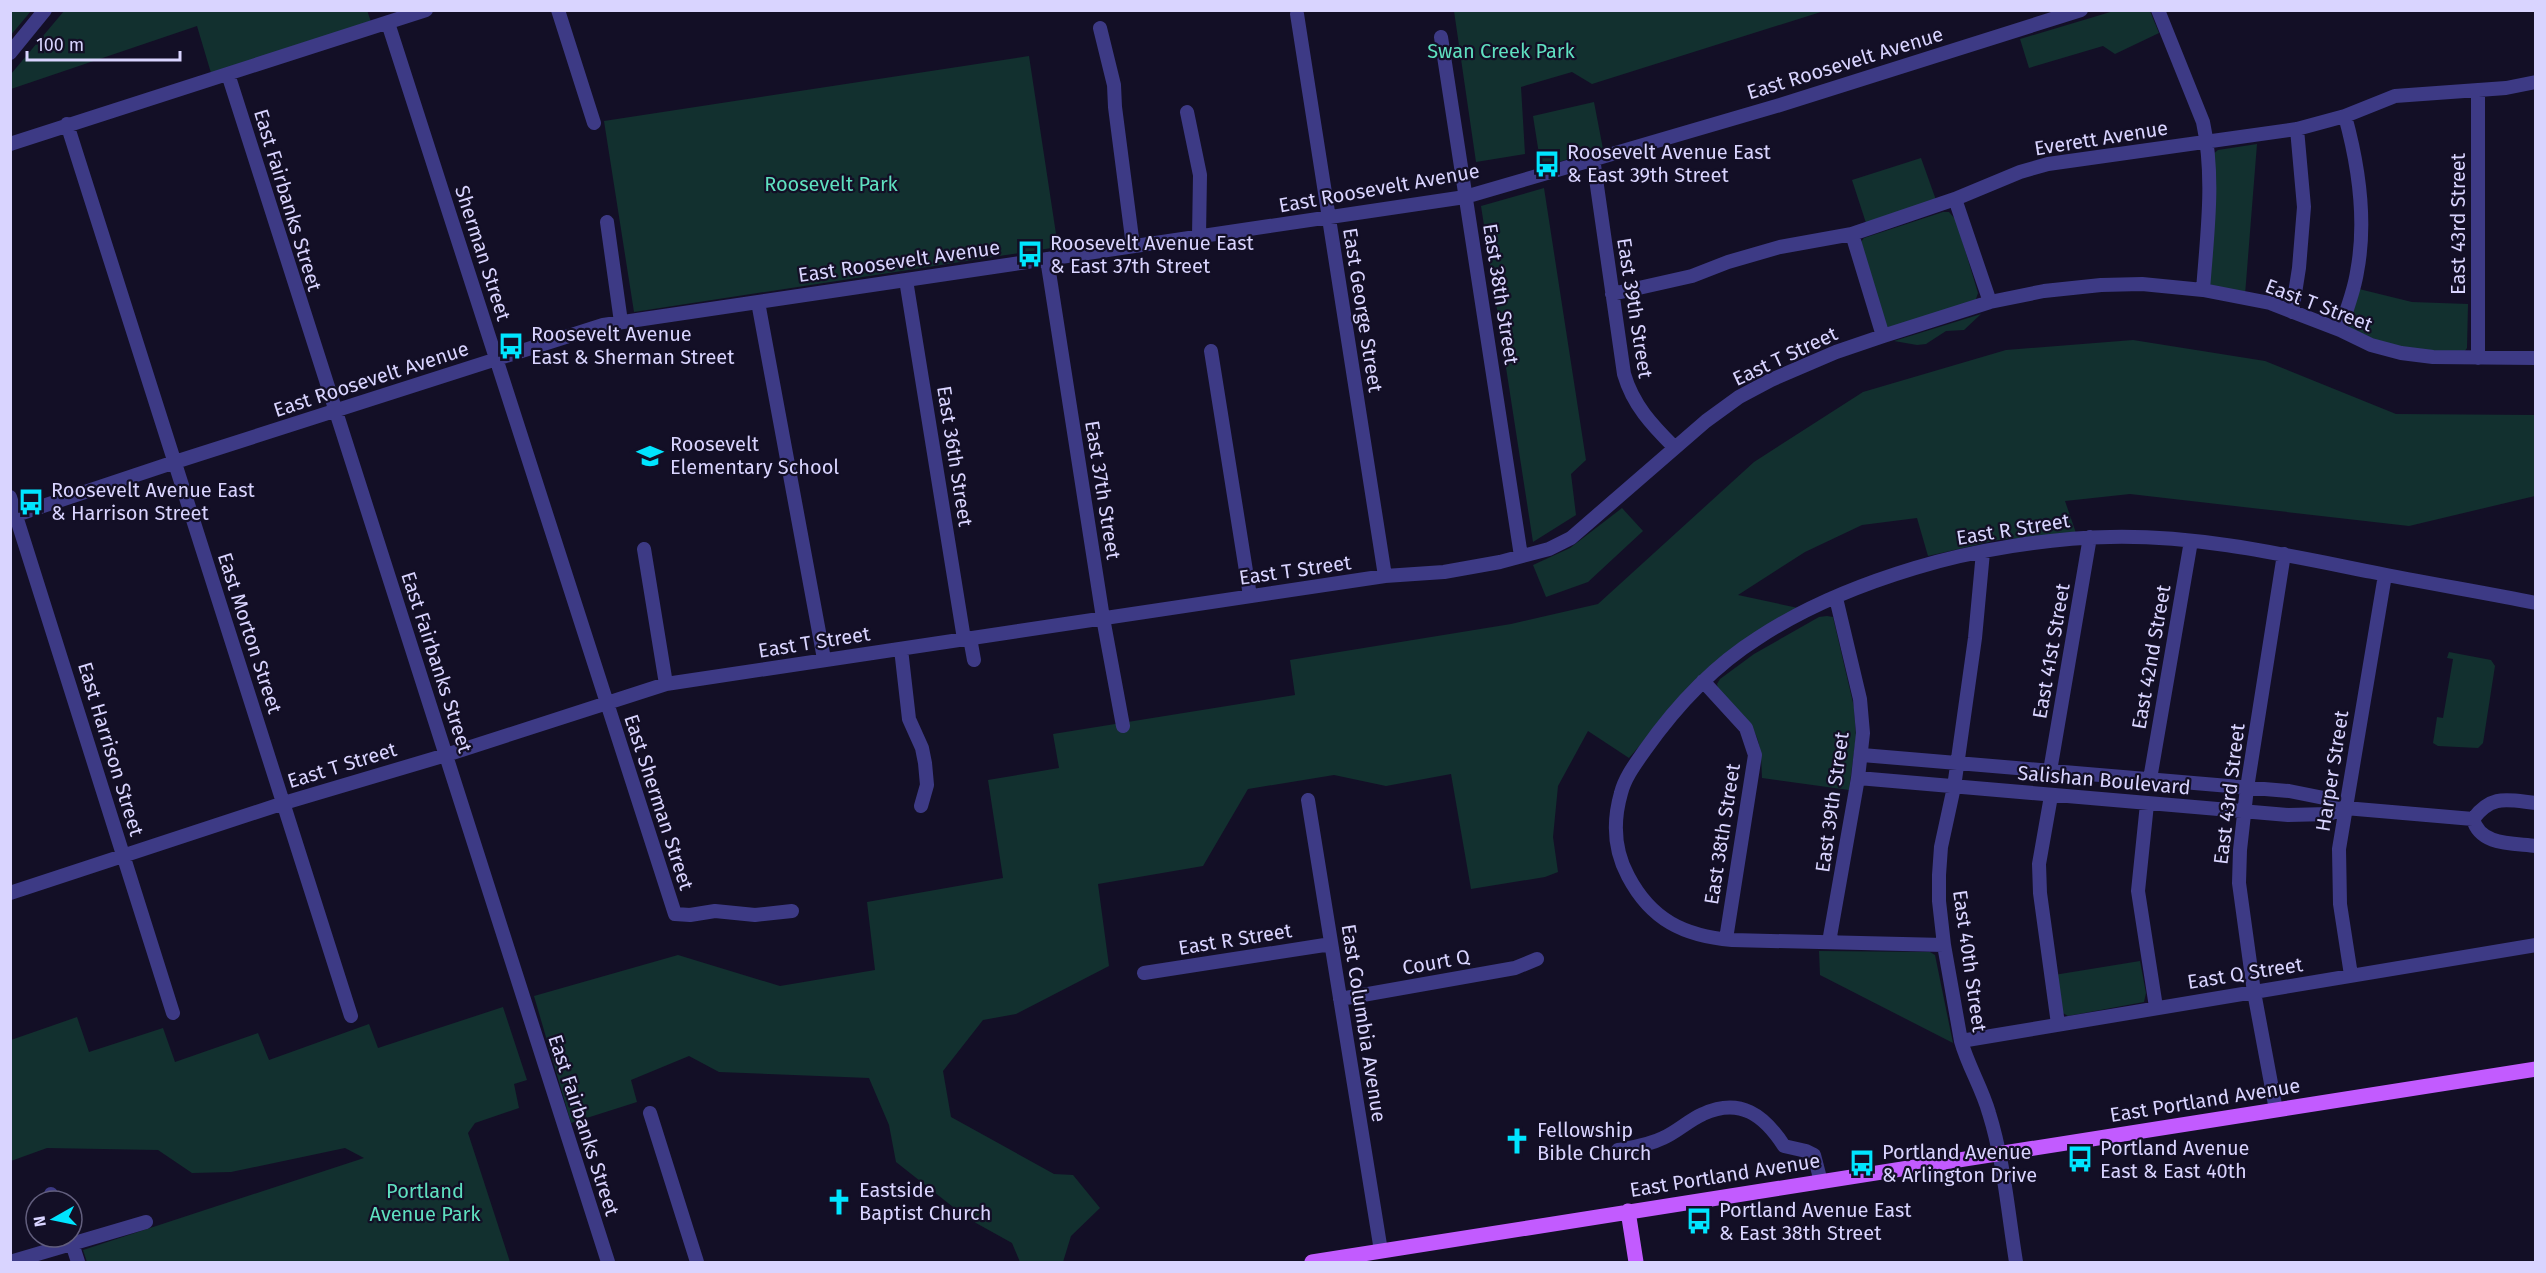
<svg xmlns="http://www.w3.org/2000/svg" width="2546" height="1273" font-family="'Fira Sans',sans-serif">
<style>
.green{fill:#12302f}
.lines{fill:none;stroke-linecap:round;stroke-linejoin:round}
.minor{stroke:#3d3a85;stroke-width:14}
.major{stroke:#c25bff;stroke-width:15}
.labels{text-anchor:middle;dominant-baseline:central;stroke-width:4.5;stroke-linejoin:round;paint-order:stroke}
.park-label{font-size:20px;fill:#5fe0c0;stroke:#130f26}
.street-label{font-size:20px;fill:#d9d4ff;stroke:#130f26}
.poi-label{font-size:20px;fill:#d9d4ff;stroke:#130f26;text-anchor:start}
</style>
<rect width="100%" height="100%" fill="#130f26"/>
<path class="green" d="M11 10 31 11 11 35 10 11Z
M367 10 371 22 211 73 197 26 11 89V74L64 11Z
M2117 10 2150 11 2159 33 2115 54 2103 46 2029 68 2020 39Z
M1454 11V10L1824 11 1592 84 1572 72 1521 87 1525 154 1476 162Z
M1029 56 1058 247 634 312 604 121Z
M1594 102 1603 149 1541 167 1533 116Z
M2257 144 2245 295 2208 284 2212 155 2218 150Z
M1921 158 1936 200 1866 223 1852 180Z
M1544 188 1586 460 1571 474 1576 515 1533 542 1481 206Z
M1943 212H1949L1956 220 1978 293 1975 302 1891 329 1886 327 1860 243 1864 238Z
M2359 289 2412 302 2468 304 2467 348 2464 352 2459 354 2380 344 2351 332 2347 324Z
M1981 314 1964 330 1946 331 1926 344 1917 345 1894 341Z
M2133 340 2265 361 2396 414 2535 415V496L2409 526 2130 494 2065 501 2076 533 1998 540 1928 556 1917 518 1862 525 1805 552 1738 595 1798 608 1696 680 1629 758 1588 731 1558 786 1553 837 1558 872 1545 877 1471 889 1451 774 1386 786 1334 775 1248 789 1203 866 1098 884 1109 966 1016 1014 983 1020 943 1071 951 1117 1054 1174 1073 1175 1100 1208 1071 1236 1063 1262H1020L1012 1243 967 1218 896 1162 889 1125 869 1078 719 1072 689 1056 631 1080 637 1102 571 1123 534 996 678 955 780 986 875 970 867 902 1003 878 988 780 1059 768 1053 734 1295 695 1290 660 1511 624 1598 604 1754 462 1863 392 2006 350Z
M1622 508 1643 531 1588 582 1546 597 1533 565 1570 548Z
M1827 616 1833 617 1854 707 1856 737 1849 790 1762 778C1761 759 1762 739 1749 724 1739 711 1720 701 1717 684L1720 679 1754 654 1819 617Z
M2449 652 2491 660 2495 666 2483 743 2478 748 2438 746 2433 743 2437 717 2443 718 2453 659 2447 658Z
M1819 951 1930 952 1935 955 1953 1043 1820 975Z
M2140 961 2146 993 2144 1002 2068 1016 2063 1013 2054 975Z
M503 1007 527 1080 514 1084 519 1108 475 1123 468 1133 510 1262H87L83 1250 364 1158 345 1148 231 1172 192 1173 158 1150 47 1148 11 1161V1040L77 1017 89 1052 163 1028 175 1062 258 1033 269 1060 369 1024 378 1048Z"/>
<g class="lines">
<path class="minor" d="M558 10 594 123
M2158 10 2203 122C2215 177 2207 235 2203 290
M1297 14 1385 576
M388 23 675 914 690 915 715 911 755 915 792 911
M1100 28 1114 85 1115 107 1133 246
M1441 37 1521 556
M10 53 45 10
M228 74 608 1262
M2478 90V358
M1187 112 1200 175 1199 236
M67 124 351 1016
M10 144 426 10
M1593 158 1624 374C1633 405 1652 425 1674 447
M1955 199 1990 302
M607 222 621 322
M1852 234 1883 336
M1047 259 1103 618 1123 726
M906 280 964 639
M1612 294 1692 276 1728 262 1780 247 1852 234 1955 199 2020 172 2048 164 2297 129 2345 116 2395 96 2506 88 2536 82
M758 302 824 659
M2292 312 2299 268 2304 207 2297 129
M2340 330C2346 311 2354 292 2357 272 2367 220 2359 167 2345 116
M1211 351 1250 596
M10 497 173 1013
M10 517 175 462 603 325 1465 197 1780 105 2081 10
M644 549 666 684
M1983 552 1975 638 1954 787 1941 847 1939 875V901L1944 945 1961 1041C1968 1066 1982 1088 1989 1113 2004 1161 2008 1213 2016 1262
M970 638 974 660
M901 649 909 719 922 748 925 763 927 785 921 806
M1703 681 1746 728 1755 755 1726 939
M1862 755 2289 791 2329 799 2345 808
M2050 771 2090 537
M1858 778 2288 815 2329 814 2345 808 2473 819
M2150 779 2191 541
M2051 796 2039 864 2040 893 2058 1024
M1308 800 1381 1251
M2147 804 2138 891 2156 1007
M2473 819C2480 846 2513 843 2536 846
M2473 819C2492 794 2507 800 2536 803
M10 893 284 803 446 755 666 684 1385 576 1444 572 1500 562 1549 549 1571 538 1706 421 1739 397 1771 380 1836 352 1883 336 1990 302 2044 291 2101 285 2142 284 2203 290 2270 303 2340 330 2371 345 2401 353 2433 357 2536 358
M1829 942 1858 778 1863 733 1860 699 1836 598
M1944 945 1732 940C1684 936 1651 920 1628 876 1614 850 1613 821 1621 793 1625 777 1636 763 1645 750 1676 706 1712 667 1758 638 1805 607 1862 584 1915 568 1974 550 2049 538 2110 537 2198 535 2286 555 2372 572 2426 583 2481 592 2536 603
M1144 973 1331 944
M2351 975 2340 904 2339 849 2385 575
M1340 999 1515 968 1537 959
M1961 1041 2536 945
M2276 1110 2254 992 2239 883 2240 850 2247 788 2284 554
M650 1113 697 1262
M1618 1150C1634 1147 1649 1145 1663 1138 1677 1132 1689 1120 1703 1114 1740 1097 1764 1115 1784 1146L1806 1151 1814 1155 1821 1182
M51 1194 54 1201
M70 1237 78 1262
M10 1262 146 1222"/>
<path class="major" d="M1628 1211 1636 1262
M1312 1262 2536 1069"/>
</g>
<defs>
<g id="bus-bare" transform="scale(2.07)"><path d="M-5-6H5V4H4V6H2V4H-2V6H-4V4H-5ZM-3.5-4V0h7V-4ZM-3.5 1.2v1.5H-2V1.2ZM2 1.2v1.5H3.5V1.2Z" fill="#00e5ff" stroke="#130f26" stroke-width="2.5" paint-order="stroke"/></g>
<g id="school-bare" transform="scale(2.07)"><path d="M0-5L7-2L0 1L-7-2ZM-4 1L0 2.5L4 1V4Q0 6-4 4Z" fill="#00e5ff" stroke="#130f26" stroke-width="2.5" paint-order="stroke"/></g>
<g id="church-bare" transform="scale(2.07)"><path d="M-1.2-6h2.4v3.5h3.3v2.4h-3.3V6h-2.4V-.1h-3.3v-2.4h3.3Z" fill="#00e5ff" stroke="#130f26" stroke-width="2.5" paint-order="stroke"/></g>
</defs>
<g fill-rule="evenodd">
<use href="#bus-bare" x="1547" y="164"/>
<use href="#bus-bare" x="1030" y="254"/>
<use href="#bus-bare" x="511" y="346"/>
<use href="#school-bare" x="650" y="456"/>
<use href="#bus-bare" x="31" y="502"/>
<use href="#church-bare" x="1517" y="1141"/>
<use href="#bus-bare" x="2080" y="1159"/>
<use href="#bus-bare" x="1862" y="1163"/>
<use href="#church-bare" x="839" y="1202"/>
<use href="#bus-bare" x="1699" y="1221"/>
</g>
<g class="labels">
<g class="park-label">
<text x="1501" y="51">Swan Creek Park</text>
<text x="831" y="184">Roosevelt Park</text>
<text x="425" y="1191">Portland<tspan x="425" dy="23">Avenue Park</tspan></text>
</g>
<g class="street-label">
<text transform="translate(1845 63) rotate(-17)">East Roosevelt Avenue</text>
<text transform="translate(2101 138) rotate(-9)">Everett Avenue</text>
<text transform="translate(1379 188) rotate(-10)">East Roosevelt Avenue</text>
<text transform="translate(288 200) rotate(73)">East Fairbanks Street</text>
<text transform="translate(2458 224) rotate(-90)">East 43rd Street</text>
<text transform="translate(483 253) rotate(72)">Sherman Street</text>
<text transform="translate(899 261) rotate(-8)">East Roosevelt Avenue</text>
<text transform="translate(1501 294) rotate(81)">East 38th Street</text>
<text transform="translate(2319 305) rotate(21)">East T Street</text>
<text transform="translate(1635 308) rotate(81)">East 39th Street</text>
<text transform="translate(1363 310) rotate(81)">East George Street</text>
<text transform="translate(1785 356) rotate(-25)">East T Street</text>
<text transform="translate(371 379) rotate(-18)">East Roosevelt Avenue</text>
<text transform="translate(955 456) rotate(81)">East 36th Street</text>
<text transform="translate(1103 490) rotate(81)">East 37th Street</text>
<text transform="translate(2013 529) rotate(-9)">East R Street</text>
<text transform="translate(1295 570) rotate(-8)">East T Street</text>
<text transform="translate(250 633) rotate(72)">East Morton Street</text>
<text transform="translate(814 642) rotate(-9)">East T Street</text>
<text transform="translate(2051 651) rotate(-80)">East 41st Street</text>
<text transform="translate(2151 657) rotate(-80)">East 42nd Street</text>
<text transform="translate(437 662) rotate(72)">East Fairbanks Street</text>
<text transform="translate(111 749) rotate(73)">East Harrison Street</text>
<text transform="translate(342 765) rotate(-17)">East T Street</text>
<text transform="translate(2332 771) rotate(-81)">Harper Street</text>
<text transform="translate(2104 780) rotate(5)">Salishan Boulevard</text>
<text transform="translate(2229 794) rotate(-83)">East 43rd Street</text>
<text transform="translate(659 802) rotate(72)">East Sherman Street</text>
<text transform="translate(1832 802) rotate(-82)">East 39th Street</text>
<text transform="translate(1722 834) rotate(-81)">East 38th Street</text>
<text transform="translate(1235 939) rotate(-9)">East R Street</text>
<text transform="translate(1970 961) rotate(82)">East 40th Street</text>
<text transform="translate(1436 962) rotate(-10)">Court Q</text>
<text transform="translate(2245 973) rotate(-9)">East Q Street</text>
<text transform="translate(1364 1023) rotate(81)">East Columbia Avenue</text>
<text transform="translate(2205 1100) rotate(-9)">East Portland Avenue</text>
<text transform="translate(584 1125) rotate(72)">East Fairbanks Street</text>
<text transform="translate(1725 1175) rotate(-9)">East Portland Avenue</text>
</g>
<g class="poi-label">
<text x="1567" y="152">Roosevelt Avenue East<tspan x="1567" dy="23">&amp; East 39th Street</tspan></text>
<text x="1050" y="243">Roosevelt Avenue East<tspan x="1050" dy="23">&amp; East 37th Street</tspan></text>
<text x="531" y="334">Roosevelt Avenue<tspan x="531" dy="23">East &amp; Sherman Street</tspan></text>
<text x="670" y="444">Roosevelt<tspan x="670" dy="23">Elementary School</tspan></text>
<text x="51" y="490">Roosevelt Avenue East<tspan x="51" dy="23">&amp; Harrison Street</tspan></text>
<text x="1537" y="1130">Fellowship<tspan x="1537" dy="23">Bible Church</tspan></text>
<text x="2100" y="1148">Portland Avenue<tspan x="2100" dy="23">East &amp; East 40th</tspan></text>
<text x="1882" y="1152">Portland Avenue<tspan x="1882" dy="23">&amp; Arlington Drive</tspan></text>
<text x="859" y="1190">Eastside<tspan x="859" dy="23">Baptist Church</tspan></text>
<text x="1719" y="1210">Portland Avenue East<tspan x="1719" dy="23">&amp; East 38th Street</tspan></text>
</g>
</g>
<rect width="2546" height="1273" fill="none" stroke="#d9d4ff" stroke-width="24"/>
<g transform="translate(54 1219) rotate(261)"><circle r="28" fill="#130f26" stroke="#625e7d" stroke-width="1.5"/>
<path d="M0-4.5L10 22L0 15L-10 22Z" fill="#00e5ff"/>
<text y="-9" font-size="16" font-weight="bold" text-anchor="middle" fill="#d9d4ff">N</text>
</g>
<path d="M27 51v9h153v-9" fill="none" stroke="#d9d4ff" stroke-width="3"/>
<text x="36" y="51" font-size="18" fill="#d9d4ff" stroke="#130f26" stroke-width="4.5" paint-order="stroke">100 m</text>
</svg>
